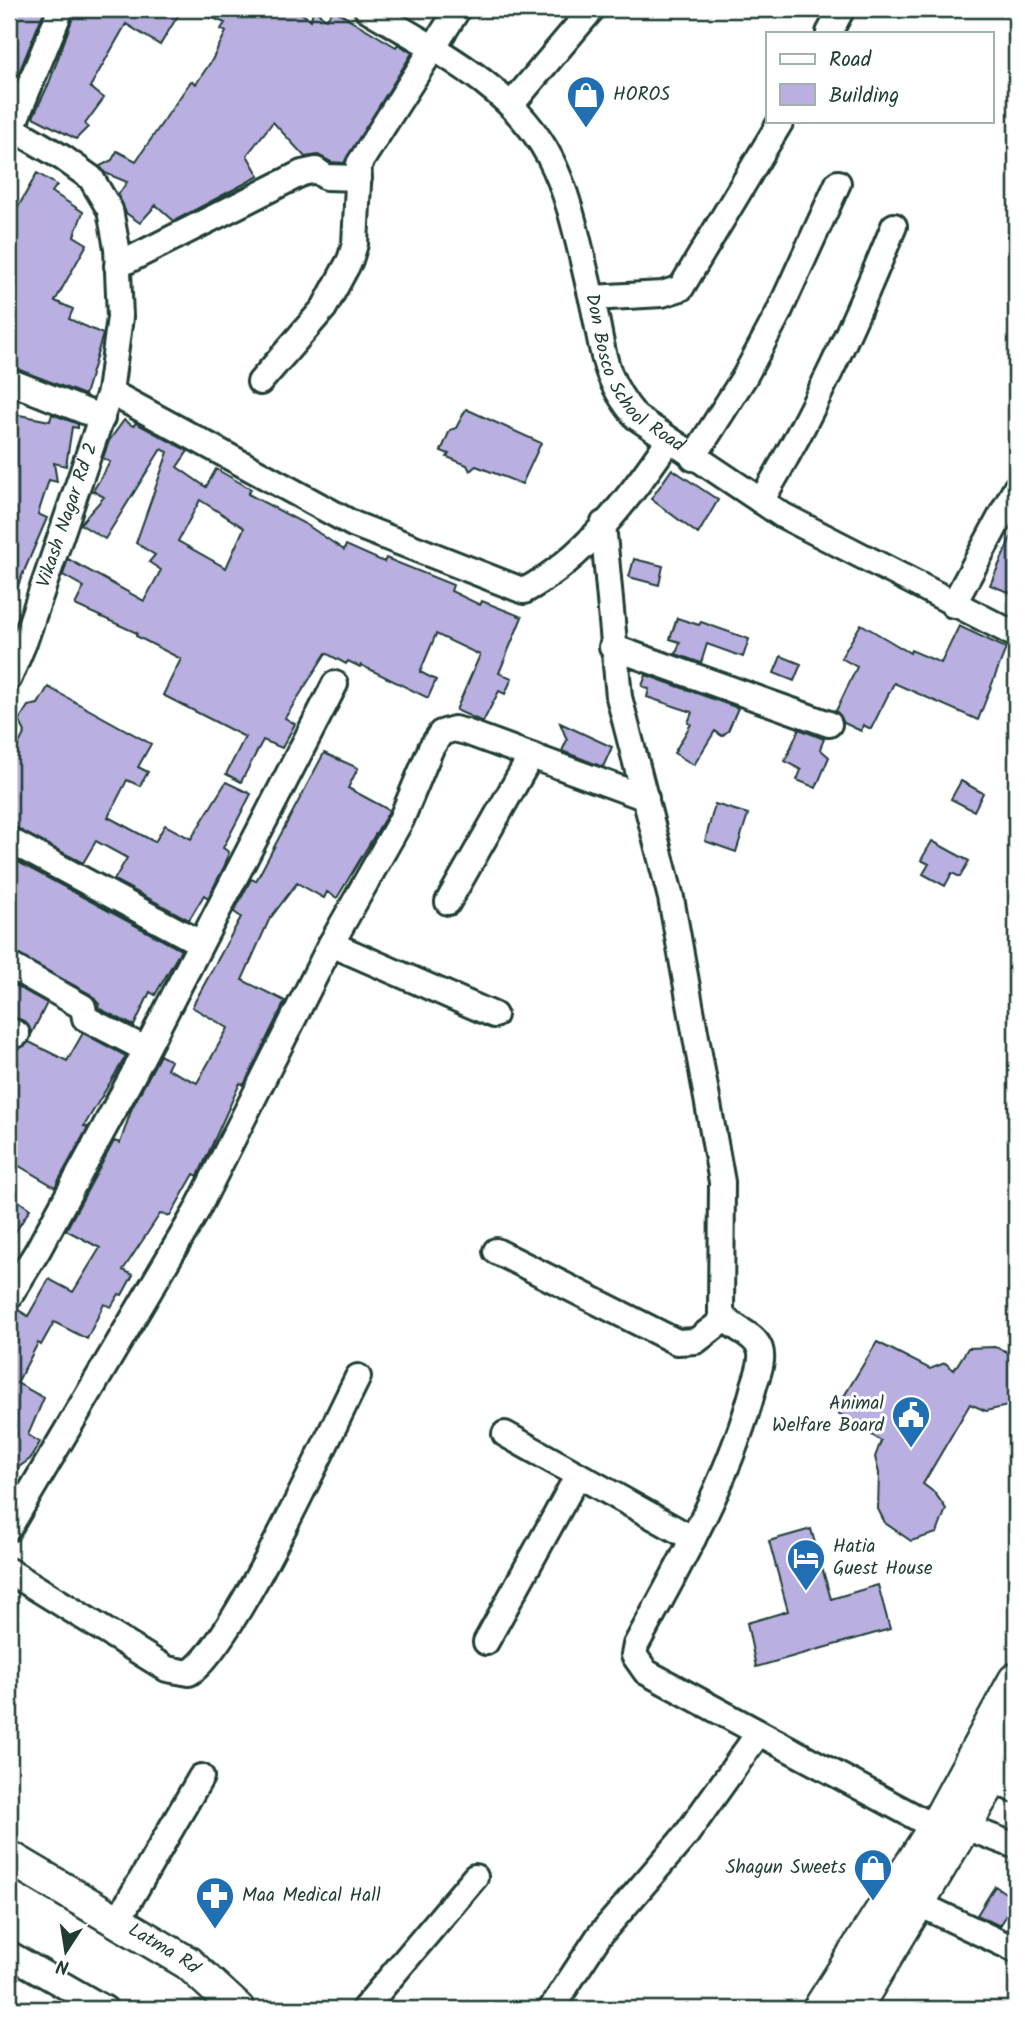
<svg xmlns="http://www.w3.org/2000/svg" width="1025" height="2018" font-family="Kalam,sans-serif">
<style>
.building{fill:#b9afe0;stroke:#1f3d34;stroke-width:2;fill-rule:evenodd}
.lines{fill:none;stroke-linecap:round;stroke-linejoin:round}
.minor-casing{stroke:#1f3d34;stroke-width:30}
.tertiary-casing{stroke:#1f3d34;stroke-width:37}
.secondary-casing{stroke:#1f3d34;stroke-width:40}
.minor{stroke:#fff;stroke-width:24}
.tertiary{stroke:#fff;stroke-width:32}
.secondary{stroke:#fff;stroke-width:35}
.labels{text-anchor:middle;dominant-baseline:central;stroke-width:6;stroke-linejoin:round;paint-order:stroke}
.poi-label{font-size:19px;fill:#1f3d34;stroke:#fff;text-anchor:start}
.street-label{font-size:19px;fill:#1f3d34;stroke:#fff}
</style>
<rect width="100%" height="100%" fill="#fff"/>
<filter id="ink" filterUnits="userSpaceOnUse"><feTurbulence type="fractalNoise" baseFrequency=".0143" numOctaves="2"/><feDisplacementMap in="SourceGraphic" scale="14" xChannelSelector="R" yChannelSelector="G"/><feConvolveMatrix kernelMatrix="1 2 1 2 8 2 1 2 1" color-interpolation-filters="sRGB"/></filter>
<g filter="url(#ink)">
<path class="building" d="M9 9H45L9 97Z
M76 9H182L160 45 126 24 90 87 104 98 85 124 88 127 76 139 33 117 49 83Z
M191 9H295L311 20 313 9 326 19 334 10 396 47 398 44 412 53 344 163 331 162 318 155 305 157 273 122 247 155 259 176 174 221 156 205 140 223 126 213 118 195 127 182 105 173 100 166 112 160 117 151 136 161 191 81 196 84 212 60 226 32 221 29 225 23Z
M37 173 57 185 52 192 83 212 74 236 87 244 55 301 73 309 69 319 103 334 85 395 9 366V207L17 209Z
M466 409 541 443 522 484 476 466 470 471 467 465 447 457 449 454 441 451 450 430 456 428Z
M9 413 50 421 52 414 78 424V428L72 427 66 466 54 463 57 482 49 480 38 514 47 518 9 606Z
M124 420 133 426 136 423 188 451 177 467 206 487 216 469 251 489 248 494 307 525 344 550 346 545 384 562 386 558 453 585 451 591 480 605 482 601 522 617 499 673 512 678 505 694 499 691 483 722 456 710 480 655 436 634 420 672 436 680 428 698 361 665 360 667 348 661 346 664 326 653 285 718 295 724 282 748 263 740 241 782 226 774 245 737 163 695 181 659 136 636 137 633 75 605 84 587 63 575 68 559 144 601 161 570 149 562 155 555 136 543 168 452 161 449 105 539 80 524 104 497 93 491 110 462 103 458 109 441ZM200 500 244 528 226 568 178 541Z
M672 469 718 500 698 534 651 499Z
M1016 526V595L990 585Z
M634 559 663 566 659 585 629 577Z
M677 618 699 625 701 622 749 639 743 657 707 644 701 663 676 654 680 642 670 639Z
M861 624 910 653 911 650 941 663 959 626 1006 648 978 720 894 683 871 729 863 725 861 731 844 723 836 711 857 667 841 658Z
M781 656 801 664 794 681 774 673Z
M646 675 738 708 728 731 722 736 715 731 694 765 674 753 691 724 688 723 692 712 647 697 649 689 642 686Z
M48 687 151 744 138 767 148 772 140 786 127 780 108 817 151 840 155 842 165 825 191 839 226 782 251 794 223 848 229 852 225 865 208 898 204 895 189 920 114 880 127 858 96 841 83 863 9 825V763L25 732 19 720 28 706 38 704Z
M560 723 612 747 603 767 562 751 567 740Z
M799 729 824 739 820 749 829 757 816 788 797 780 801 770 785 761Z
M324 753 358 768 348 788 389 810 388 813 337 898 327 892 324 898 297 883 269 920 242 980 285 1001 244 1085 240 1083 198 1176 194 1174 170 1216 160 1214 123 1270 133 1275 122 1295 119 1294 111 1307 104 1304 87 1339 54 1322 41 1345 38 1343 17 1383 44 1398 28 1435 40 1442 30 1459 9 1474V1312L17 1309 28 1316 49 1279 73 1292 100 1248 66 1230 114 1141 120 1143 132 1108 160 1055 171 1061 167 1069 197 1083 228 1028 192 1007 241 917 234 912 251 879 256 881Z
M961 781 983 793 974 811 951 799Z
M715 804 748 814 736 852 705 841Z
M932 841 969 861 960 877 952 873 945 886 923 874 929 864 921 860Z
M9 857 181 950 155 995 150 992 134 1026 98 1008 99 1004 90 994 9 950V913L17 897 9 894Z
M9 982 47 1003 32 1033 24 1021 9 1015Z
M83 1033 126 1056 84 1126 88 1127 55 1187 9 1160V1123L15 1113 9 1110V1046L19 1049 29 1042 67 1061Z
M9 1194 30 1209 9 1242Z
M877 1342 930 1369 945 1363 954 1370 968 1348 995 1347 1016 1355V1388L1008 1406 986 1411 970 1404 923 1484 935 1493 946 1509 937 1533 911 1541 885 1523 878 1509 879 1473 875 1457 881 1441 835 1411Z
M811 1529 831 1599 878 1585 890 1629 756 1667 747 1623 788 1611 769 1541Z
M995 1886 1016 1900 1000 1926 977 1915Z"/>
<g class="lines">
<g class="minor-casing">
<g id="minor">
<path id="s1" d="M367 9C432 48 514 87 550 158 571 198 580 251 591 295 604 347 599 373 636 417L782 515 1016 635"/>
<path d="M829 33 842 9"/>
<path d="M511 105 592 9"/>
<path d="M117 266 302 173 316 170 326 177 359 178"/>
<path d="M592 298 662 294 681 288 781 121"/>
<path d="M9 381 102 418"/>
<path d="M260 382 324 308 350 260 355 244 359 164 458 9"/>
<path d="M110 392 353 524 524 591C585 558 630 497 669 440"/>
<path d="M693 458 745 376 778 314 838 183"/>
<path d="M761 501C814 413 855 321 894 226"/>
<path d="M603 524 619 697 671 898 722 1182 721 1313C730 1329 754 1332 760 1349 764 1361 757 1375 754 1386 730 1478 681 1562 636 1645L634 1655 646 1672 936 1828"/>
<path d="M953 605 1016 488"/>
<path d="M612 647 829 724"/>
<path id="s2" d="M9 678 25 640 110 392 120 317 117 248 110 210 91 178 63 158 12 128 61 9"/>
<path d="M9 840 200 943"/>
<path d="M448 902 531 756"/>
<path d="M331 944 494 1015"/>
<path d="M9 965 83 1007 85 1018 145 1049"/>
<path d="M9 1030 17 1034"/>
<path d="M496 1251 677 1342 696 1341 725 1319"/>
<path d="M9 1297 38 1250 134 1073 335 684"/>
<path d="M505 1434 693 1539"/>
<path d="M9 1528 196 1212 331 944 401 820 431 748 441 733 454 729 466 732 646 798"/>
<path d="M9 1571 167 1669 189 1673C233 1647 329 1434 358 1377"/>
<path d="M486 1642 578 1475"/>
<path d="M991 1780 1016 1790"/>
<path d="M965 1827 1016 1846"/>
<path d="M917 1903 1016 1950"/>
<path d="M118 1920 201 1777"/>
<path d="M9 1954 105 2009"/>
<path d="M364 2009 475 1877"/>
<path d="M551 2009 599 1936 686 1835 758 1734"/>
</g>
</g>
<g class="tertiary-casing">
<g id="tertiary">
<path id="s3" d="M9 1857 188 1963 238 2009"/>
</g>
</g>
<g class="secondary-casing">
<path id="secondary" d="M821 2009 936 1828 1016 1681
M853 2009 1016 1737"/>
</g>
<use href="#minor" class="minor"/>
<use href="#tertiary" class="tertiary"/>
<use href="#secondary" class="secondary"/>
</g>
</g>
<defs>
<g id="shop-pin" transform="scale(2.0125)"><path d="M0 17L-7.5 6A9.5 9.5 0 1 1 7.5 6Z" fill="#1f6fb2" stroke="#fff"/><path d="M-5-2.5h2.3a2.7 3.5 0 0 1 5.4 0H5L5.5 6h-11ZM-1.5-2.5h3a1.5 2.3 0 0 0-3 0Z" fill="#fff"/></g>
<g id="civic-pin" transform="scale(2.0125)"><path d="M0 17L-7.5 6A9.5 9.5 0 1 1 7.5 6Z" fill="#1f6fb2" stroke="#fff"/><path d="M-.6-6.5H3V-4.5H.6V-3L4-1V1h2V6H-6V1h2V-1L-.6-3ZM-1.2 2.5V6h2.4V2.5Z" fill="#fff"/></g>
<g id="hotel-pin" transform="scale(2.0125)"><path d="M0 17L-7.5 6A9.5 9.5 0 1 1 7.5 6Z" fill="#1f6fb2" stroke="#fff"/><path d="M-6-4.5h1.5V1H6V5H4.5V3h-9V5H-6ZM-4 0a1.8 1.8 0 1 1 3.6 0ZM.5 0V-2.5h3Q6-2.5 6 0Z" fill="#fff"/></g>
<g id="pharmacy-pin" transform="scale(2.0125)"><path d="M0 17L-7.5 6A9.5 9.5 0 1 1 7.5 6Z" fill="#1f6fb2" stroke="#fff"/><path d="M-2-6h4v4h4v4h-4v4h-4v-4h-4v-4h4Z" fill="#fff"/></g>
</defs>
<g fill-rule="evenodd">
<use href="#shop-pin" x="586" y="95"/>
<use href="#civic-pin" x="911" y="1415"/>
<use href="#hotel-pin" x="806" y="1558"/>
<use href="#shop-pin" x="873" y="1868"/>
<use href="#pharmacy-pin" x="215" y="1896"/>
</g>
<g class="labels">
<g class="poi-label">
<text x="613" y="95">HOROS</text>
<text x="884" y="1404" text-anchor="end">Animal<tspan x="884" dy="22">Welfare Board</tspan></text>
<text x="833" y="1547">Hatia<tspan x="833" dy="22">Guest House</tspan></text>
<text x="846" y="1868" text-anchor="end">Shagun Sweets</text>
<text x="242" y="1896">Maa Medical Hall</text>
</g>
<g class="street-label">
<text stroke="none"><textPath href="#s1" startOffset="476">Don Bosco School Road</textPath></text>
<text stroke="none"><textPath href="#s2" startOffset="173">Vikash Nagar Rd 2</textPath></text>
<text stroke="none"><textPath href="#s3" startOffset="180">Latma Rd</textPath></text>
</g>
</g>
<rect width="1025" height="2018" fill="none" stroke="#fff" stroke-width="35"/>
<rect x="18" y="18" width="990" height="1983" fill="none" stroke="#1f3d34" stroke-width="2.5" filter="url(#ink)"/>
<rect x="766" y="32" width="228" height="91" fill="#ffffff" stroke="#a5b1ae" stroke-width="2"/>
<rect x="780" y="54" width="35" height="10" fill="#ffffff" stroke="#a5b1ae" stroke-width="2"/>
<text x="829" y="66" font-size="21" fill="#1f3d34">Road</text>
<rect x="780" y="84" width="35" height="21" fill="#b9afe0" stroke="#a5b1ae" stroke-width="2"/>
<text x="829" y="102" font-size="21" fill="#1f3d34">Building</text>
<g transform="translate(66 1951) rotate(192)" stroke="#ffffff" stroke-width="5" paint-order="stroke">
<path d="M0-5L12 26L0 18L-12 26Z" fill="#1f3d34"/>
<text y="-10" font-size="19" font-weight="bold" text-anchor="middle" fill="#1f3d34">N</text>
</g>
</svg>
